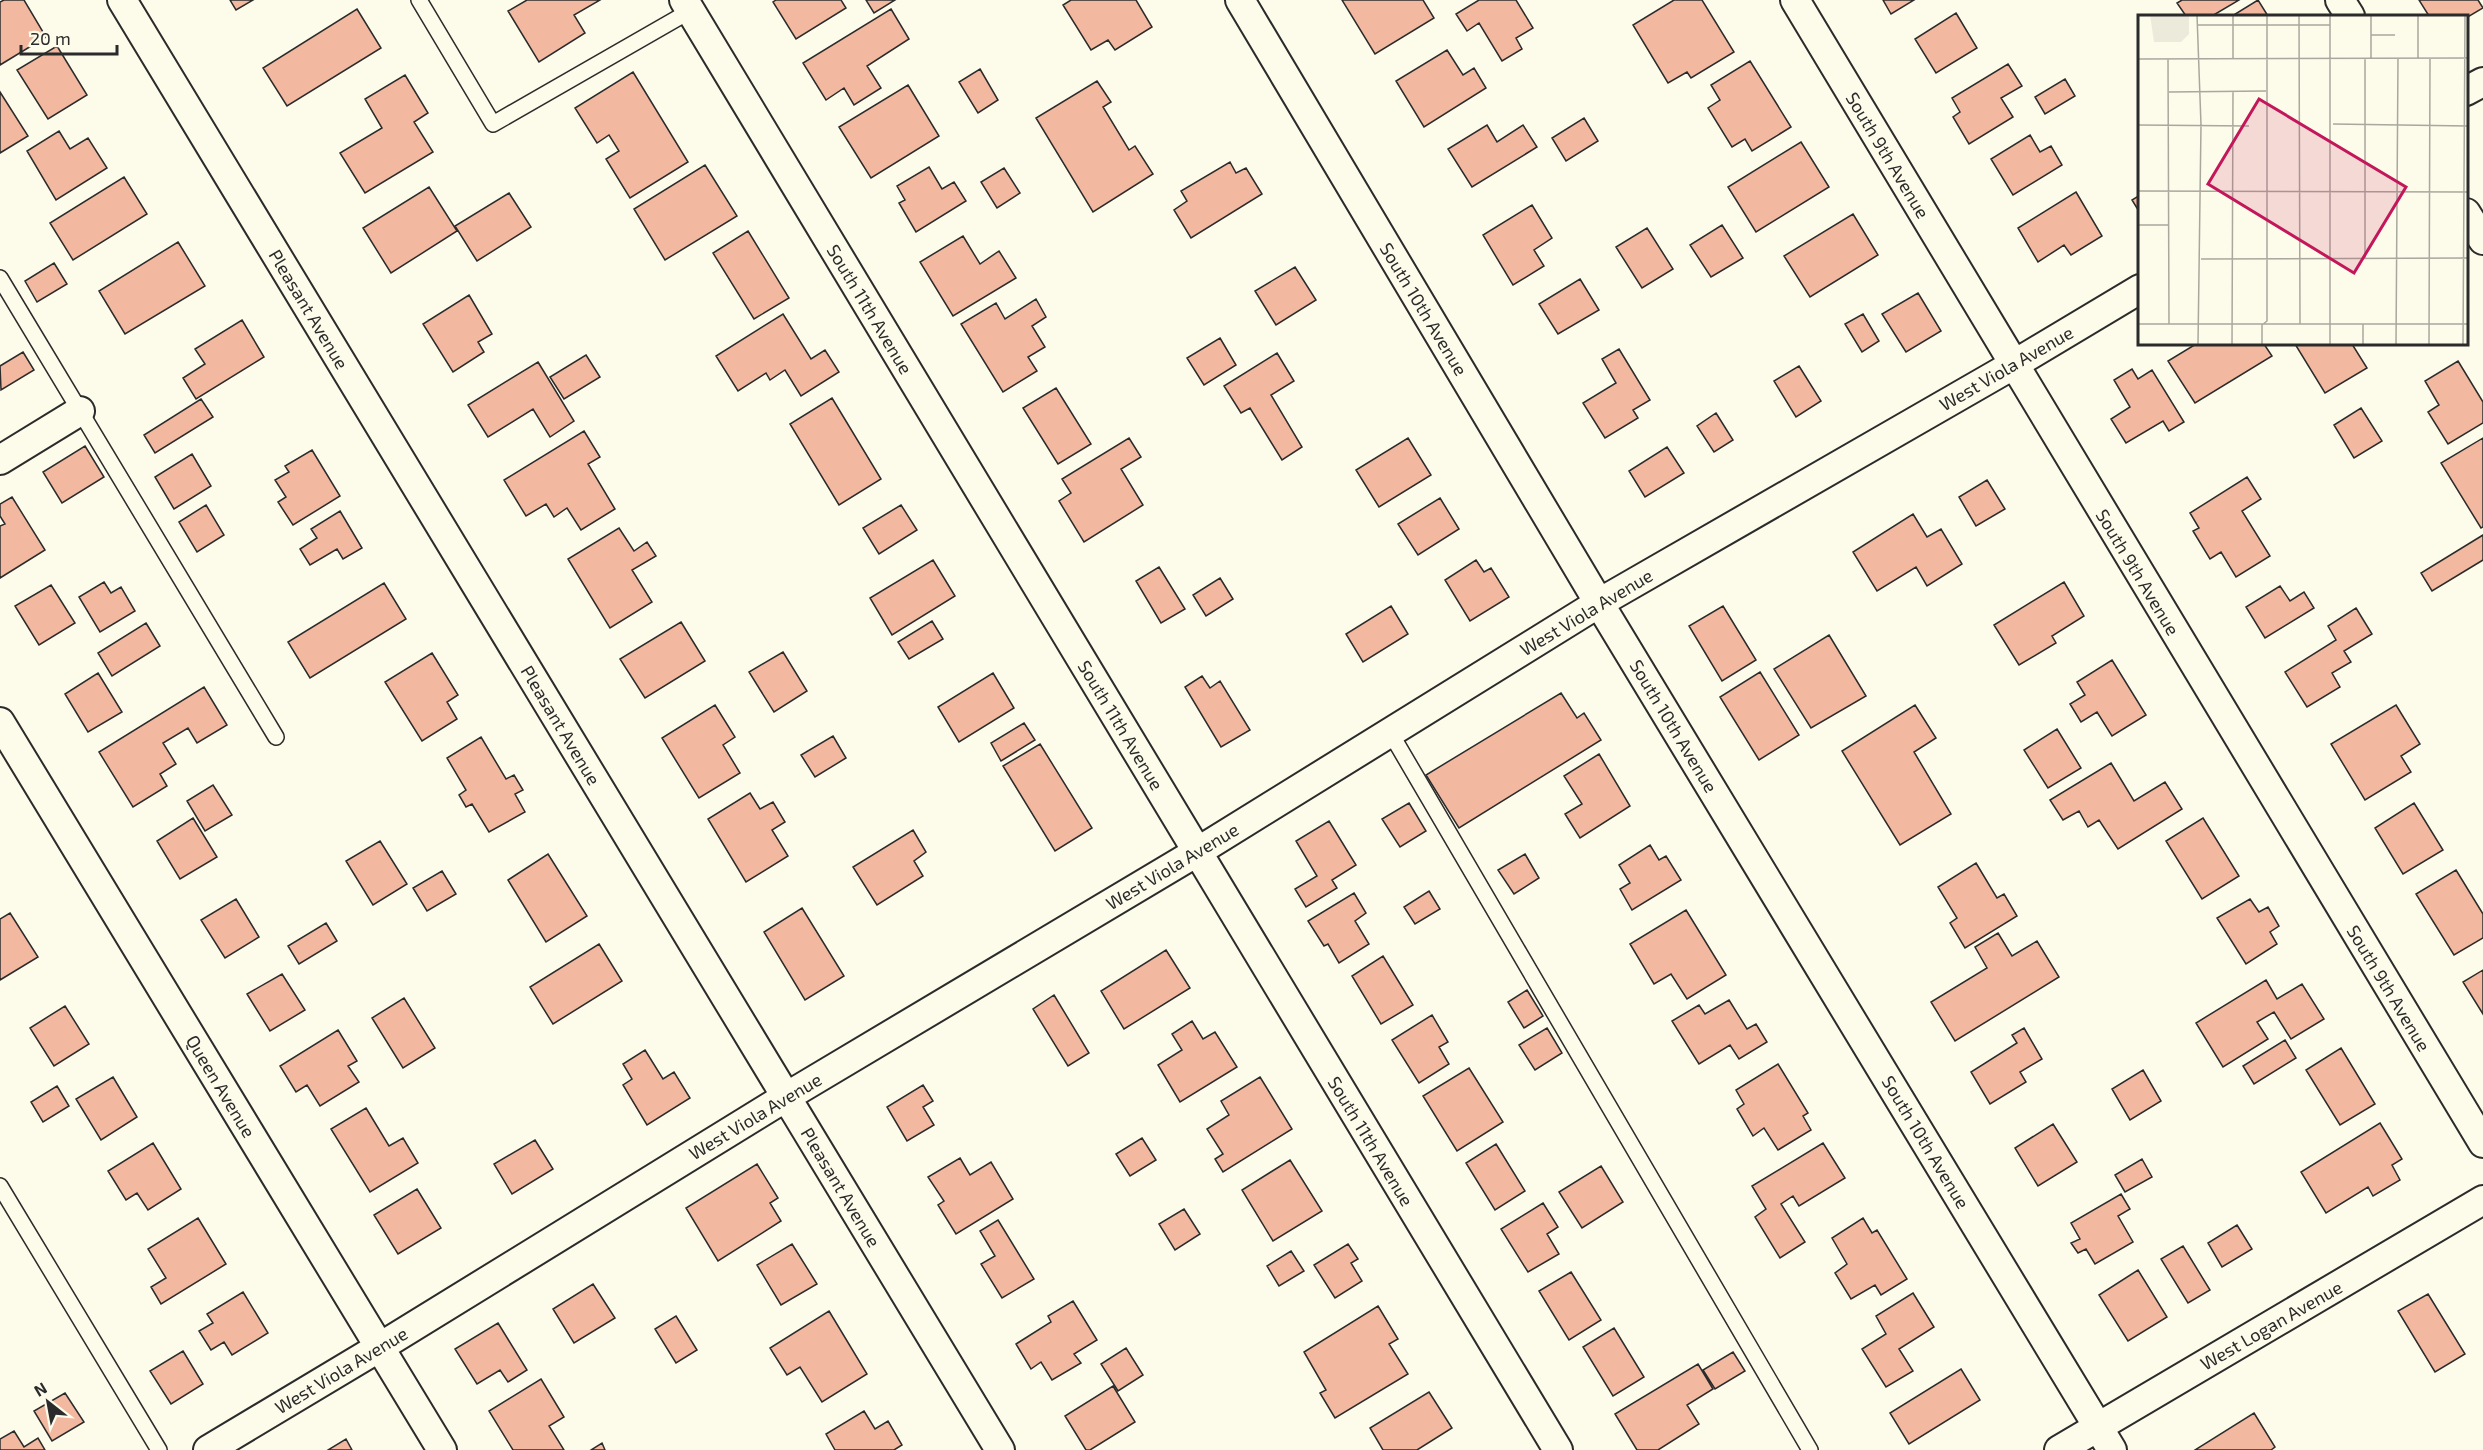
<svg xmlns="http://www.w3.org/2000/svg" width="2483" height="1450" font-family="'Exo 2',sans-serif">
<style>
.building{fill:#f2b8a0;stroke:#2b2b2b;stroke-width:1.5}
.lines{fill:none;stroke-linecap:round;stroke-linejoin:round}
.lane-casing{stroke:#2b2b2b;stroke-width:18}
.street-casing{stroke:#2b2b2b;stroke-width:32}
.lane{stroke:#fdfbea;stroke-width:15}
.street{stroke:#fdfbea;stroke-width:28}
.labels{text-anchor:middle;dominant-baseline:central;stroke-width:4.5;stroke-linejoin:round;paint-order:stroke}
.street-label{font-size:18px;fill:#2b2b2b;stroke:#fdfbea}
.inset-road{fill:none;stroke:#a9a89e;stroke-width:1.5}
.view{fill:#c2185b;fill-opacity:0.15;stroke:#c2185b;stroke-width:3}
.inset-edge{fill:none;stroke:#2b2b2b;stroke-width:3}
</style>
<rect width="100%" height="100%" fill="#fdfbea"/>
<path class="building" d="M4 0H24L46 37 0 65V2Z
M230 0H253L236 10Z
M527 0H600L574 15 585 33 539 62 508 11Z
M776 0H841L846 8 796 39 773 2Z
M866 0H895L874 13Z
M1071 0H1136L1152 27 1115 50 1108 40 1091 50 1063 5Z
M1342 0H1423L1434 18 1375 54Z
M1479 0H1516L1533 28 1516 38 1522 49 1502 61 1479 23 1467 31 1456 14Z
M1674 0H1702L1734 52 1691 78 1687 72 1668 83 1633 25Z
M1883 0H1914L1891 14Z
M2182 0H2239L2212 16H2186L2177 3Z
M2258 0 2268 16H2232Z
M2419 0H2478L2483 8 2466 18 2429 16Z
M357 9 381 48 287 106 263 68Z
M891 9 909 39 867 66 881 88 854 105 844 88 826 100 803 63Z
M1956 13 1977 48 1936 73 1915 39Z
M57 46 87 95 48 119 17 70Z
M1447 50 1463 75 1474 68 1486 88 1424 127 1396 81Z
M1750 61 1791 127 1752 151 1745 139 1732 147 1708 108 1720 100 1711 85Z
M2008 64 2022 86 2001 98 2013 117 1969 144 1953 117 1960 112 1952 98Z
M980 69 998 100 978 113 959 82Z
M633 72 688 162 630 198 606 159 619 151 609 135 597 143 575 108Z
M405 75 428 113 414 122 433 152 365 193 340 153 382 128 365 99Z
M2065 79 2075 96 2045 114 2035 97Z
M1097 81 1111 102 1103 107 1129 150 1135 146 1153 174 1093 212 1036 118Z
M908 85 939 136 871 178 839 127Z
M0 92 28 136 0 153Z
M1584 118 1598 141 1566 161 1552 138Z
M1487 125 1497 142 1523 125 1537 147 1472 187 1448 149Z
M59 131 70 149 88 138 107 168 56 200 27 151Z
M2030 135 2040 152 2051 146 2062 165 2013 195 1991 159Z
M1801 142 1829 187 1756 232 1728 187Z
M1230 162 1236 173 1246 168 1262 194 1191 238 1174 210 1187 201 1181 191Z
M705 165 737 216 665 260 634 209Z
M929 167 942 189 954 182 966 201 916 232 899 203 905 200 897 186Z
M1004 168 1020 193 997 208 981 182Z
M124 177 147 214 73 260 50 223Z
M429 187 457 231 391 273 363 228Z
M2076 192 2102 236 2071 255 2064 245 2038 262 2018 228Z
M509 193 531 227 477 261 455 226Z
M2140 195V213L2132 200Z
M1532 205 1552 238 1534 250 1544 266 1513 285 1483 235Z
M1853 214 1878 255 1810 297 1784 256Z
M1722 225 1743 258 1711 277 1690 245Z
M1647 228 1673 269 1642 288 1616 247Z
M748 231 789 298 754 319 713 253Z
M963 236 980 264 999 251 1016 278 953 316 920 262Z
M178 242 205 286 125 334 99 291Z
M54 263 67 284 37 302 25 281Z
M1295 267 1316 300 1276 325 1255 291Z
M1580 279 1599 310 1558 334 1539 304Z
M1918 293 1941 331 1906 352 1882 314Z
M469 295 492 334 478 342 484 352 453 372 423 324Z
M1036 299 1046 317 1032 326 1045 347 1028 357 1037 371 1003 392 961 324 996 303 1005 319Z
M783 314 811 359 825 350 839 372 801 396 785 370 770 380 766 373 738 391 716 356Z
M1863 314 1879 341 1862 352 1845 324Z
M242 320 264 357 196 399 183 378 205 364 195 349Z
M1220 338 1236 365 1204 385 1187 358Z
M2196 344H2264L2272 356 2195 403 2168 361Z
M2295 344H2352L2367 368 2325 393Z
M1619 349 1650 400 1633 410 1638 418 1605 438 1583 403 1616 383 1602 359Z
M23 352 34 370 1 390 0 366Z
M1277 353 1294 381 1271 395 1302 447 1282 460 1250 408 1241 413 1224 386Z
M586 355 600 377 564 399 550 377Z
M2458 361 2483 402V423L2448 444 2428 412 2439 405 2425 381Z
M538 362 574 421 550 437 533 409 488 437 468 405Z
M1799 366 1821 401 1796 417 1774 381Z
M2132 369 2138 379 2152 370 2184 422 2169 431 2163 421 2126 443 2111 419 2130 407 2114 380Z
M1056 388 1091 444 1058 464 1023 408Z
M832 398 881 479 839 505 790 424Z
M201 399 213 417 155 453 144 435Z
M2361 408 2382 441 2354 458 2334 425Z
M1716 413 1733 440 1714 452 1697 426Z
M584 431 600 457 588 464 615 509 581 530 567 508 554 517 546 504 526 516 504 480Z
M1129 438 1141 457 1121 469 1143 505 1084 542 1059 501 1071 493 1062 479Z
M1408 438 1431 475 1379 507 1356 470Z
M2483 438V527L2481 528 2441 463Z
M85 446 104 477 62 503 43 472Z
M1667 447 1684 473 1645 497 1629 471Z
M312 450 340 496 293 525 278 502 286 497 275 480 289 472 285 466Z
M192 454 211 486 174 509 155 477Z
M2247 477 2261 499 2242 511 2270 556 2236 577 2221 552 2210 559 2193 531 2199 528 2190 513Z
M1987 480 2005 509 1976 526 1959 497Z
M12 497 45 550 0 578V526L5 524 0 516V504Z
M1440 498 1459 529 1418 555 1398 524Z
M206 505 224 535 197 552 179 522Z
M901 505 917 530 879 554 863 528Z
M340 511 362 548 343 559 337 549 310 565 300 549 317 538 311 529Z
M1913 514 1927 537 1941 529 1962 564 1927 586 1916 567 1877 591 1853 552Z
M619 528 634 551 647 542 656 556 632 570 652 602 610 628 568 559Z
M2483 535V560L2432 591 2421 573Z
M933 560 955 596 892 635 870 598Z
M1476 560 1484 572 1491 568 1509 597 1470 621 1445 580Z
M1159 567 1185 609 1161 623 1136 581Z
M1220 578 1233 599 1206 616 1193 595Z
M104 582 111 593 121 587 135 611 100 632 79 597Z
M2064 582 2084 616 2052 636 2056 643 2019 665 1994 625Z
M384 583 406 619 310 678 288 642Z
M51 585 75 623 39 645 15 606Z
M2280 586 2290 601 2304 592 2314 608 2265 638 2246 607Z
M1391 606 1408 634 1363 662 1346 634Z
M1723 606 1756 660 1722 681 1689 626Z
M2356 608 2372 634 2344 651 2351 662 2332 673 2340 687 2307 707 2285 672 2336 640 2328 626Z
M932 621 943 639 909 659 898 642Z
M681 622 705 661 645 698 620 659Z
M146 623 160 646 112 676 98 653Z
M1829 635 1866 696 1811 728 1774 669Z
M783 652 807 691 774 712 749 672Z
M432 653 458 695 447 702 457 719 422 741 385 682Z
M2112 660 2146 715 2112 736 2097 712 2081 722 2070 704 2085 695 2077 682Z
M1760 672 1799 735 1759 760 1720 697Z
M98 673 122 712 88 732 65 694Z
M993 673 1014 708 959 742 938 707Z
M1202 676 1210 688 1220 681 1250 730 1221 747 1185 687Z
M204 687 227 725 197 743 188 728 163 743 176 764 160 774 167 786 133 807 99 752Z
M1561 693 1577 718 1584 713 1601 740 1459 828 1426 775Z
M715 705 735 737 723 745 740 773 699 798 662 738Z
M1915 705 1936 738 1914 752 1951 814 1900 845 1842 751Z
M2396 705 2420 744 2401 756 2411 772 2365 800 2331 744Z
M1024 723 1035 740 1001 761 991 743Z
M2057 729 2081 768 2048 788 2024 750Z
M833 736 846 758 815 777 801 755Z
M481 737 506 779 514 775 523 790 515 794 525 812 489 832 472 804 466 807 459 795 466 790 447 758Z
M1040 744 1092 828 1055 851 1003 766Z
M1599 754 1630 806 1580 838 1565 814 1582 804 1564 776Z
M2111 763 2134 801 2165 782 2182 809 2118 849 2099 820 2088 827 2079 811 2063 820 2050 800Z
M213 785 232 815 205 831 187 801Z
M750 793 760 809 773 802 785 822 772 830 788 856 746 882 708 819Z
M1409 803 1426 831 1400 847 1382 819Z
M2414 803 2443 850 2403 874 2375 828Z
M193 818 217 857 180 879 157 841Z
M2203 818 2239 876 2202 899 2166 841Z
M1329 821 1356 865 1332 880 1337 888 1306 907 1295 889 1317 876 1296 841Z
M913 830 926 852 914 861 923 876 877 905 853 867Z
M380 841 407 884 373 905 346 861Z
M1650 845 1659 860 1666 856 1681 880 1632 910 1620 889 1630 883 1619 865Z
M548 854 587 916 546 942 508 880Z
M1525 854 1539 878 1514 894 1498 870Z
M1976 863 1997 898 2004 894 2017 916 1965 948 1950 923 1957 918 1938 887Z
M2456 870 2483 914V938L2454 955 2416 894Z
M442 871 456 894 427 911 413 888Z
M1429 891 1440 909 1415 924 1404 907Z
M1354 893 1366 913 1355 921 1369 944 1339 963 1328 944 1324 946 1308 921Z
M236 899 259 937 225 958 201 920Z
M2250 899 2259 912 2268 907 2279 926 2270 932 2277 944 2246 964 2217 918Z
M802 908 844 976 805 1000 764 932Z
M1686 910 1726 975 1687 999 1671 974 1654 984 1630 944Z
M10 913 38 957 0 980V919Z
M326 923 337 941 299 964 288 946Z
M1998 933 2012 956 2037 941 2059 977 1955 1041 1931 1002 1987 968 1975 947Z
M599 944 622 981 553 1024 530 987Z
M1166 950 1190 988 1124 1029 1101 991Z
M1383 956 1413 1005 1381 1024 1352 976Z
M2483 970V1014L2463 982Z
M282 974 305 1010 270 1031 247 994Z
M2266 980 2277 999 2302 984 2324 1019 2291 1039 2274 1012 2257 1022 2268 1039 2223 1067 2196 1023Z
M1527 990 1543 1016 1524 1028 1508 1002Z
M1054 995 1089 1053 1068 1066 1033 1009Z
M404 998 435 1048 403 1068 372 1018Z
M1729 1000 1747 1029 1756 1024 1767 1042 1739 1059 1730 1045 1699 1064 1672 1021 1699 1005 1705 1014Z
M65 1006 89 1044 54 1066 30 1028Z
M1432 1015 1448 1042 1439 1047 1449 1064 1419 1083 1392 1040Z
M1192 1021 1203 1039 1215 1032 1237 1067 1180 1102 1158 1065 1182 1050 1172 1034Z
M1547 1028 1562 1053 1535 1070 1519 1045Z
M2024 1028 2042 1059 2020 1072 2026 1082 1990 1104 1971 1072 2017 1043 2012 1035Z
M338 1030 357 1061 348 1066 359 1082 320 1106 307 1085 296 1092 280 1066Z
M2285 1040 2296 1058 2254 1084 2243 1066Z
M2341 1048 2375 1104 2340 1125 2306 1070Z
M645 1050 663 1079 674 1072 690 1098 647 1125 623 1085 632 1079 623 1064Z
M1778 1064 1808 1113 1803 1116 1811 1130 1778 1150 1764 1128 1753 1136 1737 1109 1744 1104 1736 1090Z
M1469 1068 1503 1122 1457 1151 1423 1096Z
M2143 1070 2161 1101 2130 1120 2112 1089Z
M113 1077 137 1117 101 1140 76 1099Z
M1260 1077 1292 1129 1223 1172 1215 1159 1223 1154 1207 1129 1229 1115 1221 1101Z
M923 1085 933 1101 923 1107 934 1125 907 1141 887 1107Z
M57 1086 69 1106 43 1122 31 1102Z
M366 1108 389 1146 403 1138 418 1163 370 1192 331 1129Z
M2380 1123 2402 1159 2392 1165 2400 1180 2373 1196 2368 1187 2326 1213 2301 1172Z
M2053 1124 2077 1162 2038 1186 2015 1148Z
M1142 1138 1156 1160 1130 1176 1116 1154Z
M535 1140 553 1169 512 1194 494 1164Z
M153 1143 181 1189 148 1210 137 1193 126 1200 108 1171Z
M1823 1143 1845 1178 1799 1206 1793 1196 1781 1204 1805 1242 1780 1258 1755 1217 1766 1209 1752 1186Z
M1496 1144 1525 1191 1495 1210 1466 1163Z
M960 1158 970 1175 991 1162 1013 1199 956 1234 938 1205 944 1201 928 1177Z
M2142 1159 2152 1177 2125 1192 2115 1175Z
M1290 1160 1322 1211 1273 1241 1242 1190Z
M757 1164 778 1198 770 1203 781 1221 718 1261 686 1208Z
M1601 1166 1623 1202 1582 1228 1559 1192Z
M417 1189 441 1228 398 1254 374 1215Z
M2121 1194 2130 1209 2118 1216 2133 1242 2095 1264 2086 1249 2078 1253 2071 1243 2080 1239 2071 1223Z
M1543 1203 1558 1227 1547 1234 1559 1254 1528 1272 1501 1229Z
M1184 1209 1200 1234 1175 1250 1159 1224Z
M198 1218 226 1264 161 1304 151 1287 166 1278 148 1249Z
M1863 1218 1872 1233 1877 1230 1907 1279 1881 1295 1875 1285 1851 1299 1835 1273 1847 1264 1832 1238Z
M998 1220 1034 1279 1002 1298 981 1264 995 1256 980 1231Z
M2237 1225 2252 1249 2222 1267 2208 1243Z
M792 1244 817 1284 781 1305 757 1265Z
M1348 1244 1358 1259 1351 1263 1362 1281 1335 1298 1314 1265Z
M2183 1246 2210 1290 2188 1303 2161 1259Z
M1291 1251 1304 1271 1279 1286 1267 1266Z
M2138 1270 2167 1317 2128 1341 2099 1295Z
M1571 1272 1601 1320 1569 1340 1539 1291Z
M593 1284 615 1318 574 1343 553 1309Z
M243 1292 268 1333 232 1355 224 1342 211 1350 199 1331 213 1323 207 1314Z
M1913 1293 1934 1327 1899 1349 1913 1371 1886 1387 1862 1349 1886 1334 1876 1316Z
M2428 1294 2465 1354 2435 1372 2398 1311Z
M1073 1301 1097 1340 1074 1354 1081 1363 1052 1380 1041 1362 1031 1369 1016 1344 1051 1322 1048 1316Z
M1378 1306 1398 1339 1389 1344 1408 1374 1335 1418 1320 1393 1326 1390 1304 1352Z
M829 1311 867 1374 822 1402 800 1367 787 1375 770 1348Z
M676 1316 697 1350 676 1363 655 1329Z
M498 1323 527 1370 508 1382 500 1370 477 1384 455 1349Z
M1614 1328 1644 1377 1613 1396 1583 1347Z
M1126 1348 1143 1375 1118 1391 1101 1364Z
M183 1351 203 1384 171 1404 150 1371Z
M1733 1352 1745 1371 1715 1389 1703 1370Z
M1698 1364 1713 1389 1687 1405 1699 1424 1658 1450H1637L1615 1414Z
M1961 1369 1980 1400 1909 1444 1890 1413Z
M541 1379 564 1417 549 1426 564 1450H513L489 1411Z
M1113 1386 1135 1422 1090 1450H1086L1065 1416Z
M1429 1392 1452 1428 1417 1450H1383L1370 1428Z
M65 1393 84 1422 52 1441 34 1411Z
M864 1411 875 1429 888 1421 902 1445 894 1450H835L826 1434Z
M2254 1413 2275 1447 2271 1450H2195Z
M14 1431 24 1447 38 1438 45 1450H0V1439Z
M346 1439 352 1450H328Z
M602 1443 605 1450H591Z"/>
<g class="lines">
<g class="lane-casing">
<path id="lane" d="M419 0 493 124 690 11
M0 278 276 737
M1390 732 1810 1450
M0 1186 159 1450"/>
</g>
<g class="street-casing">
<path id="street" d="M122 0 1000 1450
M684 0 1558 1450
M1240 0 1599 603 2112 1450
M1795 0 2483 1143
M2340 0 2350 16
M2466 91 2483 82
M2466 213 2483 240
M0 460 80 411
M0 722 442 1450
M208 1450 380 1347 786 1097 1197 852 1599 603 2013 365 2140 289
M2059 1450 2483 1200"/>
</g>
<use href="#lane" class="lane"/>
<use href="#street" class="street"/>
</g>
<g class="labels">
<g class="street-label">
<text transform="translate(1888 155) rotate(59)">South 9th Avenue</text>
<text transform="translate(309 309) rotate(59)">Pleasant Avenue</text>
<text transform="translate(870 309) rotate(59)">South 11th Avenue</text>
<text transform="translate(1424 309) rotate(59)">South 10th Avenue</text>
<text transform="translate(2006 368) rotate(-30)">West Viola Avenue</text>
<text transform="translate(2138 572) rotate(59)">South 9th Avenue</text>
<text transform="translate(1586 612) rotate(-31)">West Viola Avenue</text>
<text transform="translate(561 725) rotate(59)">Pleasant Avenue</text>
<text transform="translate(1121 725) rotate(59)">South 11th Avenue</text>
<text transform="translate(1674 726) rotate(59)">South 10th Avenue</text>
<text transform="translate(1172 866) rotate(-31)">West Viola Avenue</text>
<text transform="translate(2389 988) rotate(59)">South 9th Avenue</text>
<text transform="translate(221 1086) rotate(59)">Queen Avenue</text>
<text transform="translate(755 1116) rotate(-31)">West Viola Avenue</text>
<text transform="translate(1371 1141) rotate(59)">South 11th Avenue</text>
<text transform="translate(1926 1142) rotate(59)">South 10th Avenue</text>
<text transform="translate(841 1187) rotate(59)">Pleasant Avenue</text>
<text transform="translate(2271 1325) rotate(-30)">West Logan Avenue</text>
<text transform="translate(341 1370) rotate(-31)">West Viola Avenue</text>
</g>
</g>
<g transform="translate(2138 15)">
<rect width="330" height="330" fill="#fdfbea"/>
<path d="M12 0H51V19L43 27H16Z" fill="#ecebdb"/>
<path class="inset-road" d="M59 0 63 110 60 330M161 0 162 309M233 0V43M59 10H192M233 20H257M95 43V0M280 43V0M0 44 330 43M30 44 31 309M227 44V243M31 77 128 76M195 109 330 111M0 110 111 111M0 176 330 177M0 210H31M63 244 330 243M0 309H330M94 330 95 77M124 330V310L129 306V0M192 330V0M225 330V309M258 330 260 43M291 330 292 43M325 330 327 0"/>
<path class="view" d="M121 84 268 172 216 258 70 169Z"/>
<rect width="330" height="330" class="inset-edge"/>
</g>
<g transform="translate(48 1402) rotate(329)" stroke="#fdfbea" stroke-width="4.5" paint-order="stroke">
<path d="M0-4.5L10 22L0 15L-10 22Z" fill="#2b2b2b"/>
<text y="-9" font-size="16" font-weight="bold" text-anchor="middle" fill="#2b2b2b">N</text>
</g>
<path d="M21 45v9h96v-9" fill="none" stroke="#2b2b2b" stroke-width="3"/>
<text x="30" y="45" font-size="18" fill="#2b2b2b" stroke="#fdfbea" stroke-width="4.5" paint-order="stroke">20 m</text>
</svg>
